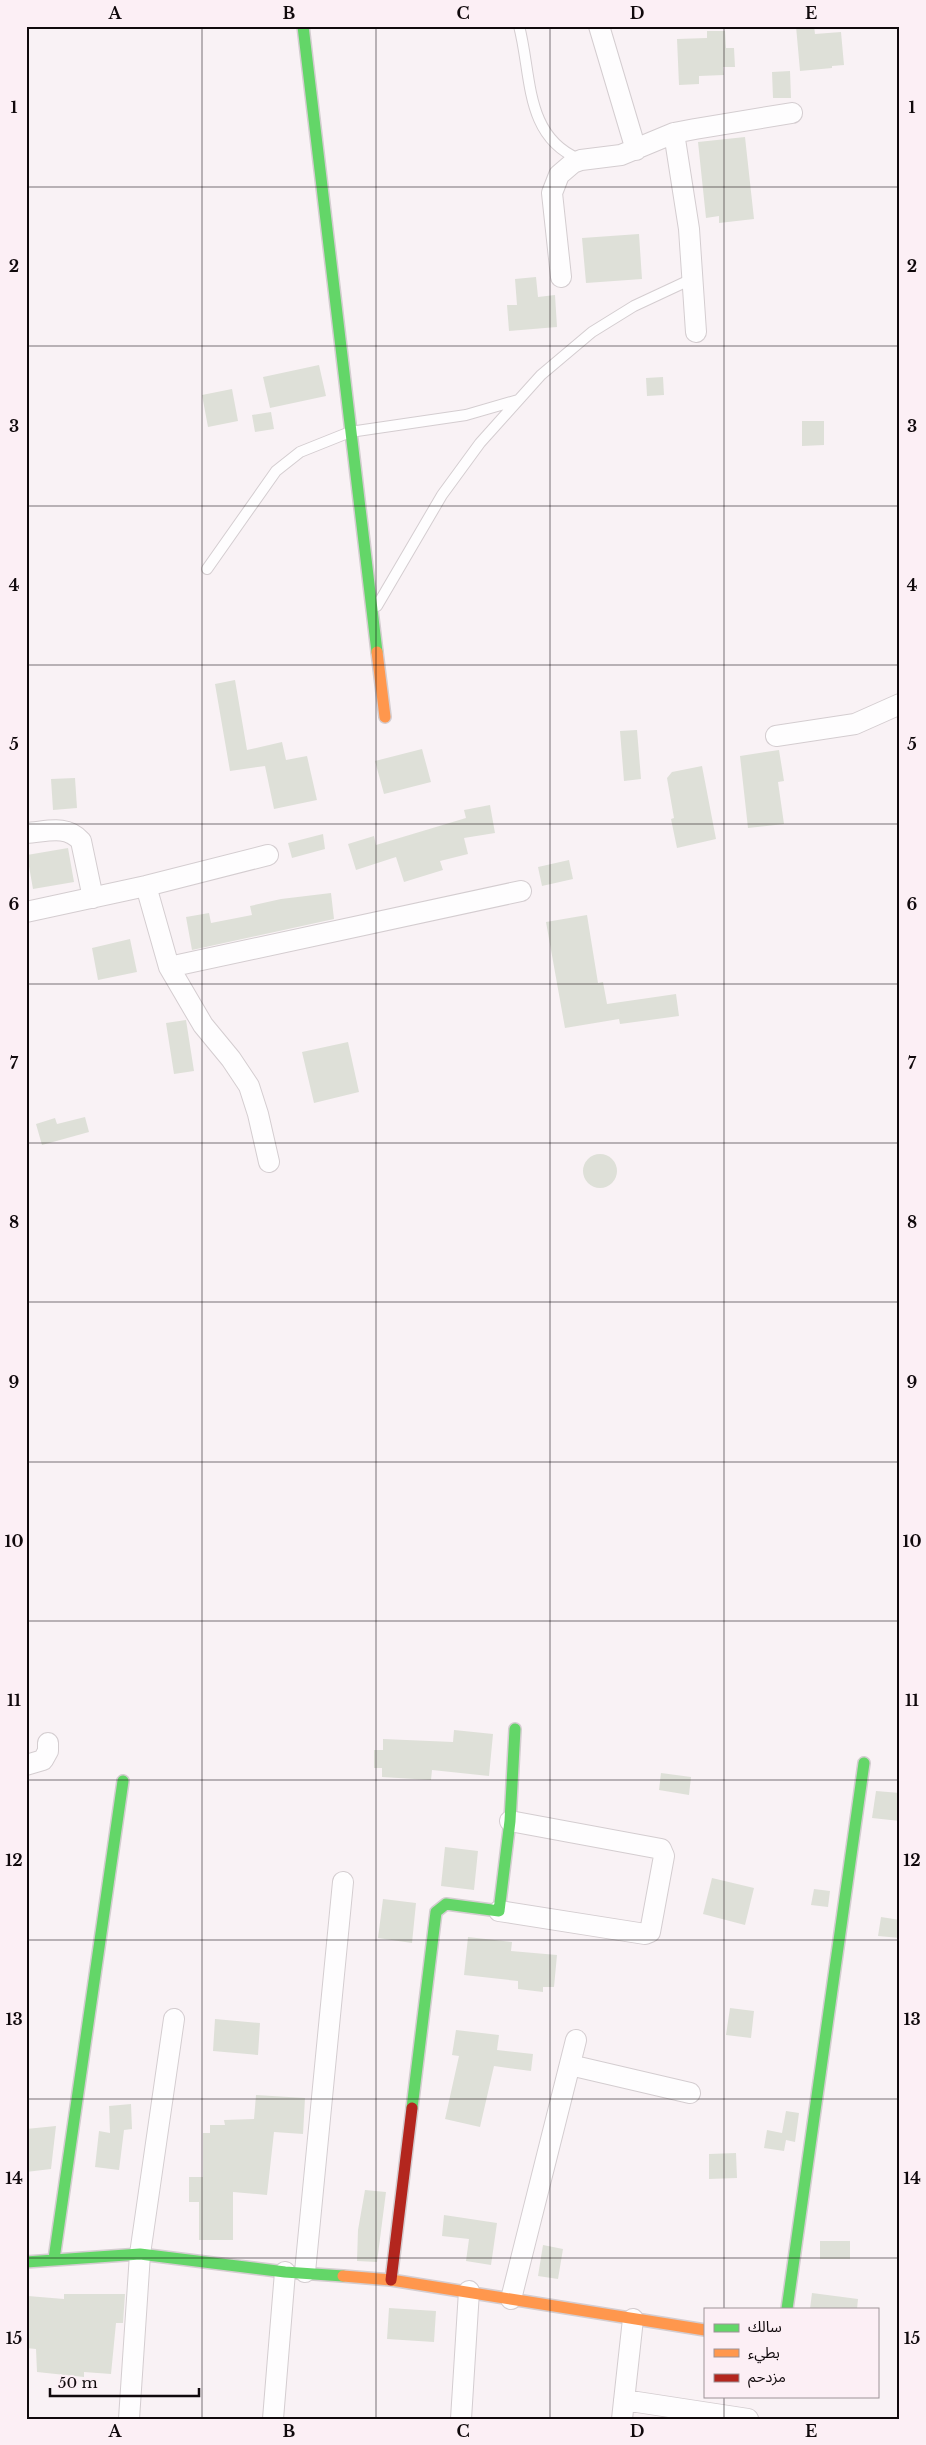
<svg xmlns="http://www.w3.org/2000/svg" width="926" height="2445" font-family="'Libre Baskerville','Noto Sans Arabic',serif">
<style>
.building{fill:#dee0d8}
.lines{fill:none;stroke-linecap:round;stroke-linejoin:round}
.lane-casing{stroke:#d4cdd0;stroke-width:12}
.street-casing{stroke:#d4cdd0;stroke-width:22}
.fast-casing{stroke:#d4cdd0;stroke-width:14}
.slow-casing{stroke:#d4cdd0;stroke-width:14}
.jam-casing{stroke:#d4cdd0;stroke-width:14}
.lane{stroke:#fefdfe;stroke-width:10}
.street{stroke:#fefdfe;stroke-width:20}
.fast{stroke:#63d668;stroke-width:11}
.slow{stroke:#ff974d;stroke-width:11}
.jam{stroke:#b3261e;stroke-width:11}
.grid{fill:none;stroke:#10090c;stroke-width:1;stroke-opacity:0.55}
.neatline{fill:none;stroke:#10090c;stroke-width:2}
.grid-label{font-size:16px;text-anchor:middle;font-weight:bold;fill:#10090c}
</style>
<rect width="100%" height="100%" fill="#f9f2f5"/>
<path class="building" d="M796 26H814L815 34 841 32 844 65 832 66V68L800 71Z
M707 31H725L726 48H734L735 67H723L724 75 699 76V84L679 85 677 39 707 38Z
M790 71 791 98H773L772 72Z
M745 137 754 219 719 223V216L706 218 698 142Z
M639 234 642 279 586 283 582 238Z
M536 277 538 297 555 295 557 327 509 331 507 305H517L515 279Z
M319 365 326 396 270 408 263 377Z
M663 377 664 395 647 396 646 378Z
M232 389 238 421 208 427 202 395Z
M271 412 274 429 255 432 252 415Z
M802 421H824V445L802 446Z
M235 680 247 750 282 742 286 760 307 756 317 800 274 809 265 766 230 771 215 684Z
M637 730 641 779 624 781 620 731Z
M422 749 431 782 384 794 375 761Z
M779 750 784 781 778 782 784 824 748 828 740 756Z
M702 766 716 839 677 848 671 819 674 818 667 778 672 772Z
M75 778 77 808 53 810 51 779Z
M490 805 495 833 464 838 468 854 440 861 443 870 404 882 396 857 356 870 348 844 374 836 376 845 466 818 464 810Z
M323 834 325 849 292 858 288 843Z
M68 848 74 882 33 889 27 855Z
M569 860 573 879 542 886 538 867Z
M331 893 334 919 192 950 186 917 209 913 211 923 252 915 250 906 281 899Z
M587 915 598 983 603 982 607 1004 676 994 679 1016 620 1024 619 1019 565 1028 546 922Z
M130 939 137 972 98 980 92 948Z
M186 1020 194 1071 174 1074 166 1023Z
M348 1042 359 1092 314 1103 302 1052Z
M85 1117 89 1132 42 1145 36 1124 55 1118 57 1124Z
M583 1171a17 17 0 1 1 34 0a17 17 0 1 1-34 0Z
M454 1730 493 1734 489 1776 432 1770 431 1780 382 1777V1768H374V1750H383V1739L453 1742Z
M661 1773 691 1777 689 1795 659 1790Z
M876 1791 900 1793V1821L872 1818Z
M445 1847 478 1851 474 1890 441 1886Z
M712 1878 754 1888 745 1925 703 1914Z
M814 1889 830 1891 828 1907 811 1905Z
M383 1899 416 1903 412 1943 378 1938Z
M881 1917 900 1920V1938L878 1936Z
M468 1937 512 1942 511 1951 557 1955 554 1987H543V1992L518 1989V1981L464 1975Z
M730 2008 754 2011 751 2038 726 2035Z
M215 2019 260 2023 258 2055 213 2051Z
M456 2030 499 2035 497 2050 533 2054 531 2071 494 2066 480 2127 445 2119 459 2056 452 2055Z
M256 2095 305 2098 303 2134 274 2132 267 2195 233 2192V2240H199V2202H189V2177H203V2133H210V2125H225L224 2120 254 2119Z
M131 2104 132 2129 124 2130 119 2170 95 2167 99 2131 110 2133 109 2106Z
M786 2111 799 2113 795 2142 786 2140 784 2151 764 2148 767 2130 782 2133Z
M56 2126 51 2169 26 2172V2129Z
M736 2153 737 2178 709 2179V2154Z
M365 2190 386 2192 377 2262 357 2261 358 2230Z
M444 2215 497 2223 491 2265 466 2261 469 2239 442 2236Z
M820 2241H850V2259H820Z
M543 2245 563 2249 558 2279 538 2276Z
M812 2293 858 2299 857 2309H810Z
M64 2294H125L123 2323H116L111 2374 84 2372V2377L37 2372 36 2349 26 2348 28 2296 64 2299Z
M389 2308 436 2311 434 2342 387 2339Z"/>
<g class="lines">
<g class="lane-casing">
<path id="lane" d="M519 26C532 75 524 136 579 159
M207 569 276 471 300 452 350 432 466 415 518 400
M377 606 442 495 480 443 541 375 592 332 634 306 694 278"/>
</g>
<g class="street-casing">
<path id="street" d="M599 26 636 150
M674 133 689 229 696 332
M561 277 552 193 559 175 573 163 581 160 621 155 674 133 695 129 792 113
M776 736 855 724 900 704
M26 833C46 832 66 824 81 841L93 898
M146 886 169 967 203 1025 231 1059 249 1086 258 1114 269 1162
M26 912 146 886 268 855
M169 967 521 891
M26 1765 43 1760 48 1751V1743
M499 1911 645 1934 650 1932 664 1856 661 1849 510 1821
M570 2065 690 2093
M305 2272 343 1882
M511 2299 576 2040
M624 2400 748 2419
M129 2419 140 2254 174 2019
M273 2419 285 2272
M461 2419 469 2291
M622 2419 633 2319"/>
</g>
<g class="fast-casing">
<path id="fast" d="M303 26 377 652
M412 2108 436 1912 446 1904 499 1911 510 1821 515 1729
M54 2259 123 1781
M26 2262 140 2254 285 2272 343 2276
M787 2309 864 1763"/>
</g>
<g class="slow-casing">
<path id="slow" d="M377 652 385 717
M343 2276 391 2280 705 2330"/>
</g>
<g class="jam-casing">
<path id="jam" d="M391 2280 412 2108"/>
</g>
<use href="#lane" class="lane"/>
<use href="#street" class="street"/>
<use href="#fast" class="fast"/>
<use href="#slow" class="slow"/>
<use href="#jam" class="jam"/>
</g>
<path class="grid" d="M202 26V2419M376 26V2419M550 26V2419M724 26V2309M26 187H900M26 346H900M26 506H900M26 665H900M26 824H900M26 984H900M26 1143H900M26 1302H900M26 1462H900M26 1621H900M26 1780H900M26 1940H900M26 2099H900M26 2258H900M724 2396V2419"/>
<rect width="926" height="2445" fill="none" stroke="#fceff5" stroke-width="55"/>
<rect x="704" y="2308" width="175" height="90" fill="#fceff5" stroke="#9e9398"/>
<rect x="714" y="2324" width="25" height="8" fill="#63d668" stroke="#9e9398"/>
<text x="748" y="2332" font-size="15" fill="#10090c">سالك</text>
<rect x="714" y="2349" width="25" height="8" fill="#ff974d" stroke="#9e9398"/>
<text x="748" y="2358" font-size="15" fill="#10090c">بطيء</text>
<rect x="714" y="2374" width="25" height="8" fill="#b3261e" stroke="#9e9398"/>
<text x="748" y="2382" font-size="15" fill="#10090c">مزدحم</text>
<path d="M50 2388v8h149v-8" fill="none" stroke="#10090c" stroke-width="2.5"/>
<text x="58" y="2388" font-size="15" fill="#10090c" stroke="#fceff5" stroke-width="4" paint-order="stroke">50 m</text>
<rect x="28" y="28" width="870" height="2390" class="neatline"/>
<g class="grid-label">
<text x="115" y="19">A</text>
<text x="289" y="19">B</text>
<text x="463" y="19">C</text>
<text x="637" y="19">D</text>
<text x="811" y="19">E</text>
<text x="14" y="113">1</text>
<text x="912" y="113">1</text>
<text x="14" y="272">2</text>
<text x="912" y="272">2</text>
<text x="14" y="432">3</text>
<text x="912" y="432">3</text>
<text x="14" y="591">4</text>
<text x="912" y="591">4</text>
<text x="14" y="750">5</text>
<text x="912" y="750">5</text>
<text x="14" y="910">6</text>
<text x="912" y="910">6</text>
<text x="14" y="1069">7</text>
<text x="912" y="1069">7</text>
<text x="14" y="1228">8</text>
<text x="912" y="1228">8</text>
<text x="14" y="1388">9</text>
<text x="912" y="1388">9</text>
<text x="14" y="1547">10</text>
<text x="912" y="1547">10</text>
<text x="14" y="1706">11</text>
<text x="912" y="1706">11</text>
<text x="14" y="1866">12</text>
<text x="912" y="1866">12</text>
<text x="14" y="2025">13</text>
<text x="912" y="2025">13</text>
<text x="14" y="2184">14</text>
<text x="912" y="2184">14</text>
<text x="14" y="2344">15</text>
<text x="912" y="2344">15</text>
<text x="115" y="2437">A</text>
<text x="289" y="2437">B</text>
<text x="463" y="2437">C</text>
<text x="637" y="2437">D</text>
<text x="811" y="2437">E</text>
</g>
</svg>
